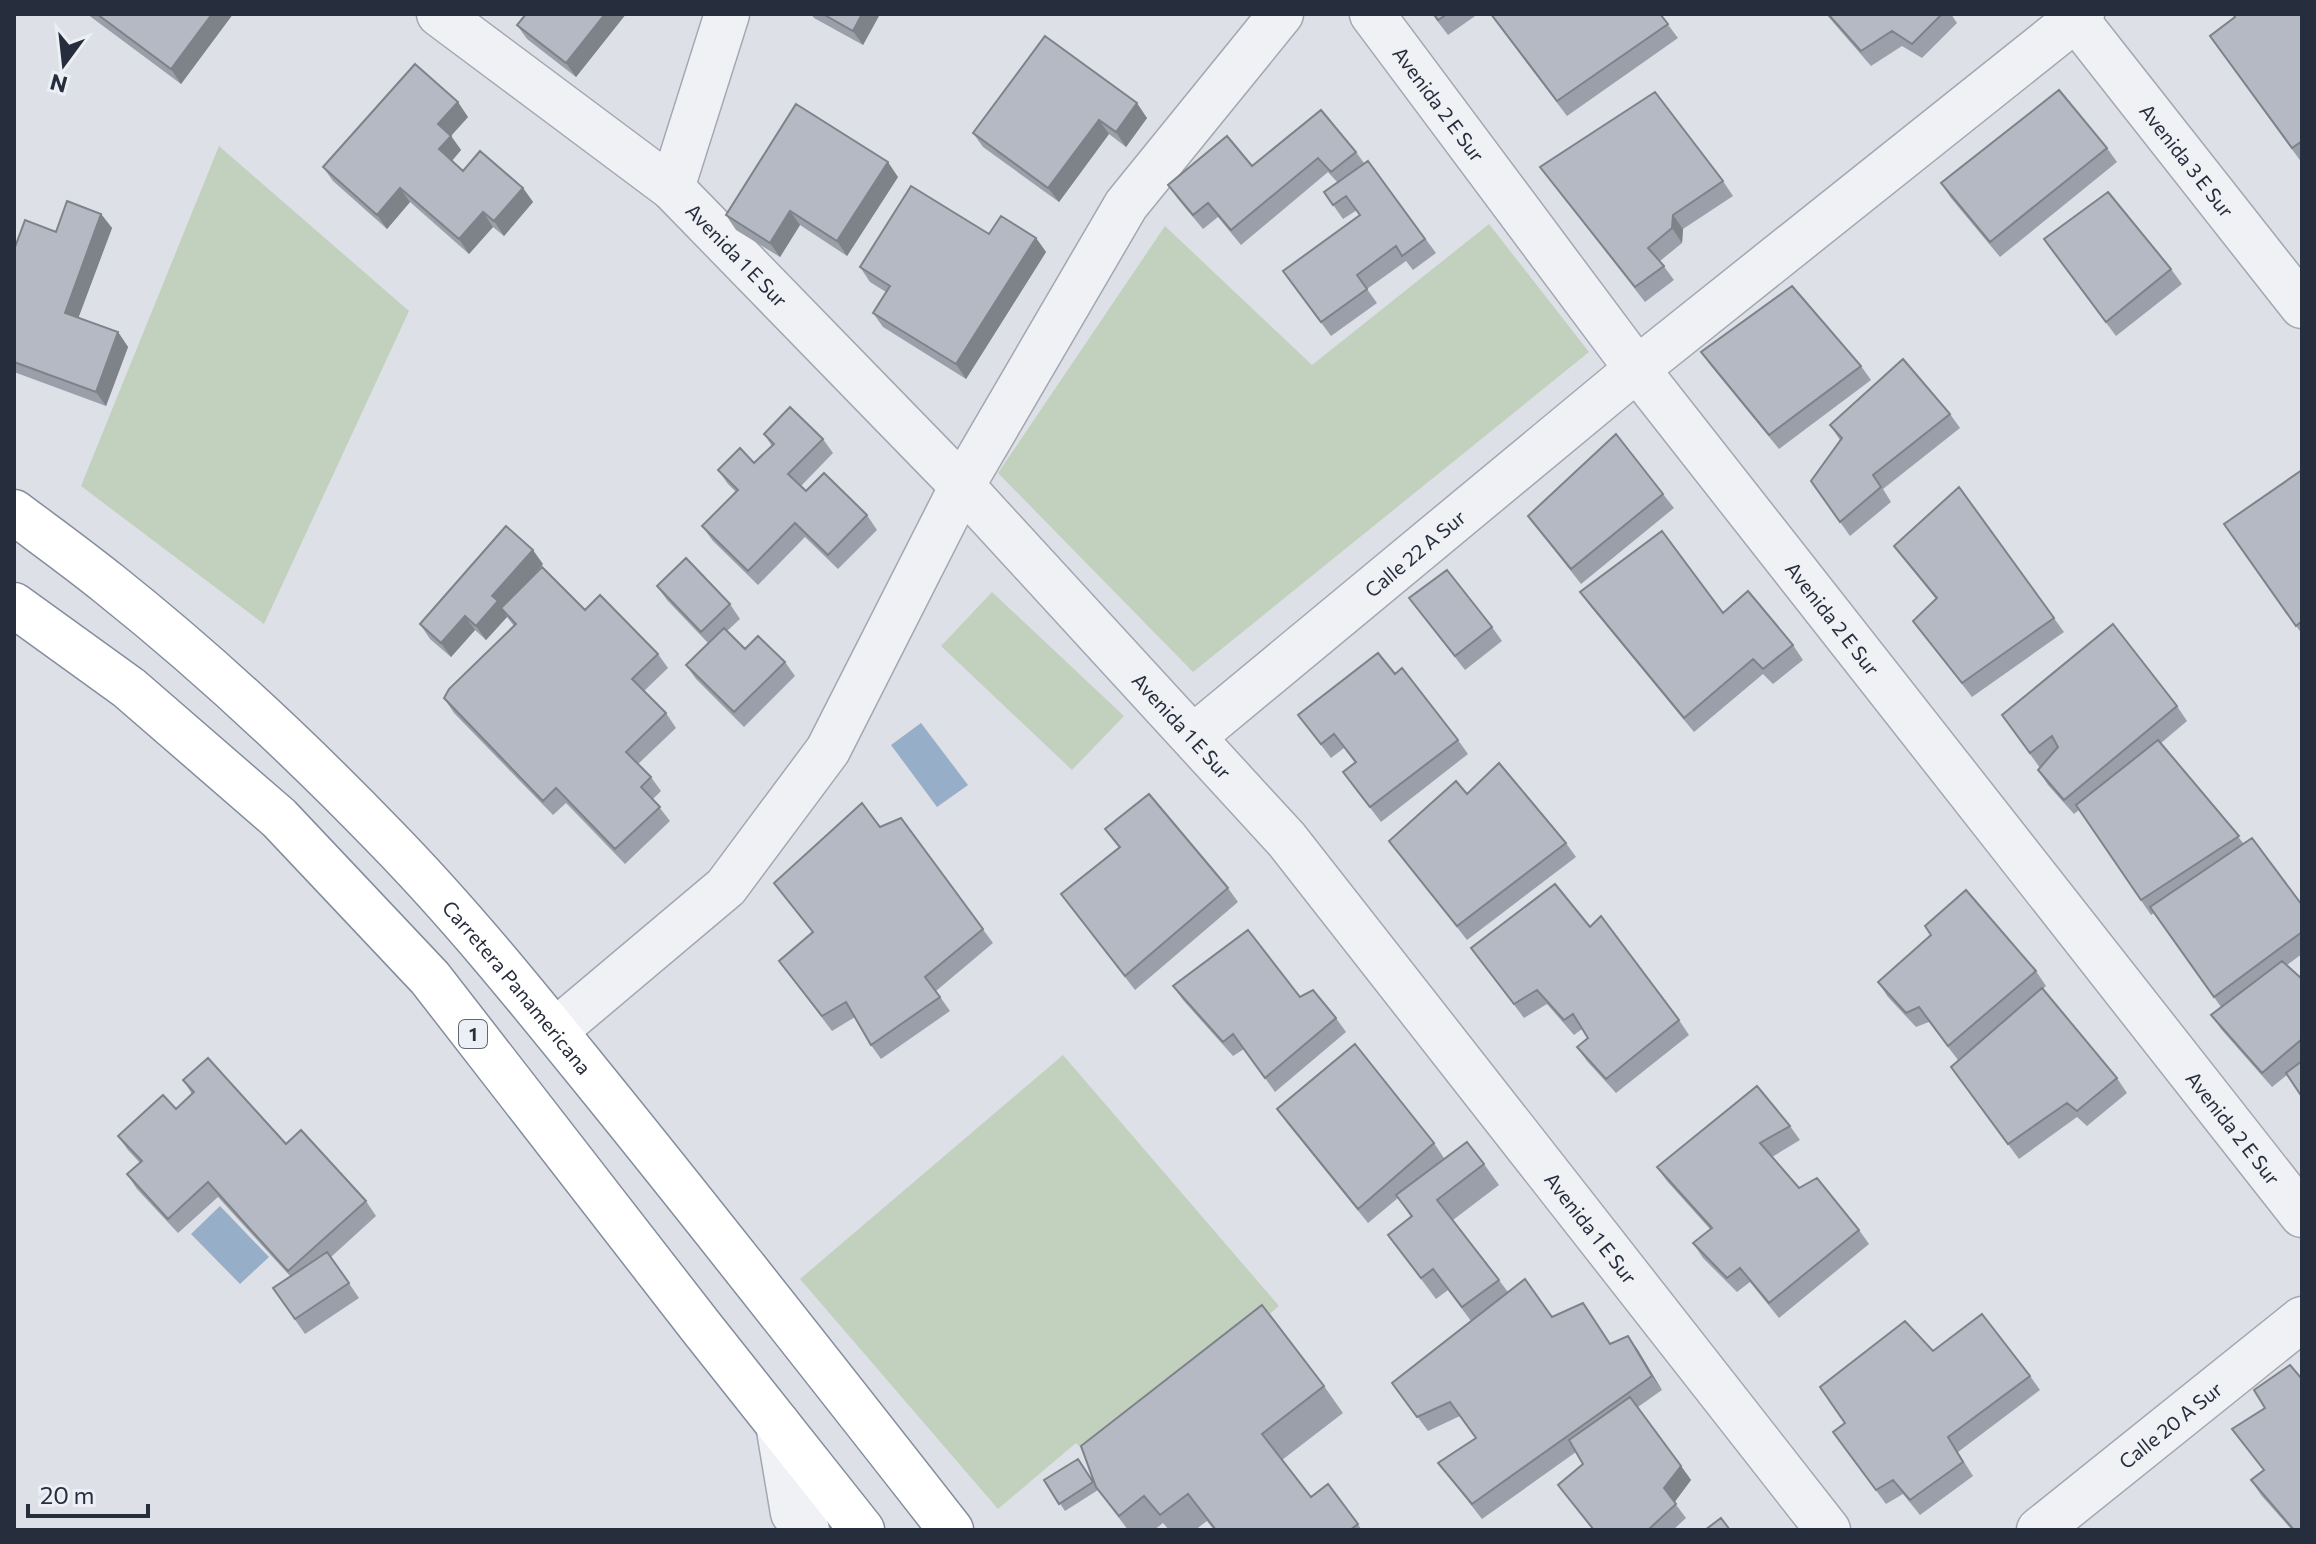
<svg xmlns="http://www.w3.org/2000/svg" width="2316" height="1544" font-family="Commissioner,sans-serif">
<style>
.green{fill:#c2d1be}
.water{fill:#97aec8}
.lines{fill:none;stroke-linecap:round;stroke-linejoin:round}
.minor-casing{stroke:#a2a7b1;stroke-width:47}
.highway-casing{stroke:#848d9e;stroke-width:47}
.minor{stroke:#eff1f5;stroke-width:44}
.highway{stroke:#fff;stroke-width:44}
.wall{fill:#9b9fa9}
.shaded-wall{fill:#7e8289}
.building{fill:#b4b9c4;stroke:#7e8289;stroke-width:2}
.labels{text-anchor:middle;dominant-baseline:central;stroke-width:7;stroke-linejoin:round;paint-order:stroke}
.shield{fill:#eceff5;stroke:#616874;stroke-width:2}
.shield-label{font-size:18px;font-weight:bold;fill:#262e3d}
.street-label{font-size:20px;fill:#262e3d;stroke:#eceff5}
</style>
<rect width="100%" height="100%" fill="#dde0e7"/>
<path class="green" d="M219 146 409 311 264 624 81 486Z
M1489 224 1589 352 1193 672 998 473 1165 226 1312 365Z
M992 592 1124 716 1072 770 941 646Z
M1063 1055 1279 1306 1094 1463 1076 1443 998 1509 800 1279Z"/>
<path class="water" d="M921 723 968 785 937 807 891 745Z
M220 1206 269 1257 240 1284 191 1234Z"/>
<g class="lines">
<g class="minor-casing">
<g id="minor">
<path id="s1" d="M439 14 672 188 962 486 1287 840 1828 1530"/>
<path id="s2" d="M1372 14 1637 369 2302 1215"/>
<path id="s3" d="M2072 14 2302 306"/>
<path d="M672 188 727 14"/>
<path id="s4" d="M1193 737 1637 369 2082 14"/>
<path d="M555 1031 726 887 828 750 962 486 1126 205 1281 14"/>
<path d="M778 1424 793 1513 807 1530"/>
<path id="s5" d="M2039 1530 2302 1319"/>
</g>
</g>
<g class="highway-casing">
<g id="highway">
<path id="s6" d="M14 512C46 536 78 559 109 584 207 662 299 748 386 838 468 922 540 1013 613 1103 727 1244 839 1387 951 1530"/>
<path d="M14 605 129 688 279 818 430 978 701 1327 862 1530"/>
</g>
</g>
<use href="#minor" class="minor"/>
<use href="#highway" class="highway"/>
</g>
<path class="wall" d="M87 14H233L181 84Z
M626 14 576 77 527 39 517 25Z
M811 14H880L863 45 814 18Z
M1432 14H1478L1448 35Z
M1490 14H1660L1678 38 1567 116Z
M1826 14H1951L1957 23 1922 58 1902 46 1871 66Z
M2302 14V163L2210 36 2235 17Z
M1045 36 1147 118 1126 147 1109 134 1059 202 983 147 973 133Z
M468 117 451 136 461 150 452 161 463 171 523 188 533 202 504 236 493 227 469 254 410 202 387 229 333 181 323 167Z
M2107 148 2117 162 2000 257 1951 198 1941 183Z
M1356 152 1364 163 1368 161 1436 253 1413 270 1406 261 1367 289 1377 303 1331 336 1283 271 1360 215 1357 210 1343 219 1324 192 1338 183 1328 172 1241 245 1218 217 1203 229 1178 199 1168 185 1252 166Z
M1540 167 1723 181 1733 196 1683 229 1682 243 1660 261 1674 280 1645 302Z
M898 177 847 256 800 225 780 257 736 230 726 215Z
M101 214 112 228 78 318 118 332 128 347 106 406 14 372V250Z
M989 234 1036 238 1046 252 966 379 883 327 873 313 886 292 870 282 860 267Z
M2054 253 2171 269 2182 284 2116 336Z
M1701 352 1861 366 1871 380 1779 449 1711 366Z
M1950 414 1960 428 1883 489 1891 502 1850 536 1811 481 1840 440 1830 425Z
M764 434 823 439 833 453 801 486 806 491 867 515 877 530 838 569 805 537 758 585 713 541 702 526 736 492 728 484 718 470 754 463 772 446Z
M2302 470V634L2234 539Z
M1959 487 2064 632 1972 697 1913 621 1936 599 1894 546Z
M1663 494 1674 508 1581 584 1528 516Z
M543 564 529 580 585 610 658 654 668 668 644 691 666 713 676 728 638 764 651 777 661 791 653 799 670 821 625 864 566 803 553 815 454 713 444 698 514 626 507 617 486 640 475 630 451 657 430 639 420 624Z
M657 586 730 604 740 619 727 631 745 649 785 662 795 676 744 727 696 679 686 665 708 643 667 600Z
M1580 592 1723 613 1793 645 1803 660 1773 684 1763 674 1694 732 1591 607Z
M1409 598 1492 627 1502 641 1465 670Z
M1395 674 1458 740 1468 754 1381 822 1343 772 1355 763 1344 748 1331 758 1298 715Z
M2177 706 2187 721 2161 743 2244 844 2302 905V954L2287 965 2302 979V1097L2287 1075 2272 1087 2221 1029 2211 1015 2221 1007 2154 913 2151 915 2079 810 2074 814 2048 785 2038 770 2040 768 2002 715Z
M1467 794 1566 843 1576 857 1467 940 1389 841Z
M901 818 993 943 936 991 950 1011 881 1059 871 1045 855 1017 832 1031 779 961 812 932 774 883 880 827Z
M1105 829 1228 888 1238 902 1135 990 1061 894 1119 848Z
M1590 927 1679 1020 1689 1035 1616 1093 1587 1061 1577 1047 1588 1038 1582 1029 1574 1035 1547 1004 1524 1018 1471 948Z
M2036 971 2046 986 2043 989 2117 1078 2127 1093 2087 1126 2077 1117 2019 1159 1962 1082 2003 1022 1958 1060 1929 1022 1916 1027 1888 997 1878 982Z
M1173 986 1300 997 1336 1018 1346 1032 1275 1092 1244 1049 1233 1056 1183 1000Z
M183 1080 286 1144 366 1201 376 1216 331 1257 359 1298 305 1334 273 1288 290 1276 218 1197 178 1233 137 1189 127 1174 140 1163 128 1150 118 1136 176 1109 192 1094Z
M1277 1109 1434 1143 1444 1158 1432 1168 1484 1164 1499 1185 1453 1220 1508 1292 1552 1317 1610 1344 1628 1336 1662 1390 1638 1407 1691 1480 1674 1502 1686 1518 1673 1530H1593L1558 1485 1583 1464 1576 1452 1482 1519 1438 1463 1476 1438 1460 1416 1428 1431 1392 1383 1471 1321 1448 1290 1436 1299 1388 1235 1411 1217 1398 1198 1368 1223 1287 1123Z
M1790 1126 1800 1140 1772 1157 1799 1188 1859 1230 1869 1244 1779 1318 1750 1282 1737 1292 1703 1258 1693 1243 1710 1229 1667 1181 1657 1167Z
M1933 1351 2030 1376 2040 1390 1958 1452 1973 1476 1920 1515 1903 1494 1886 1504 1833 1432Z
M1324 1386 1343 1413 1282 1460 1311 1497 1328 1484 1362 1530H1214L1207 1521 1195 1530H1169L1163 1523 1154 1530H1128L1098 1490 1065 1511 1044 1480 1078 1459 1094 1483Z
M2265 1408 2302 1530H2292L2261 1495 2251 1480 2264 1470 2232 1429Z"/>
<path class="shaded-wall" d="M212 14H233L181 84 171 69Z
M605 14H626L576 77 566 63Z
M862 14H880L863 45 853 31Z
M458 102 468 117 448 139 438 124Z
M1137 103 1147 118 1126 147 1116 132Z
M1099 120 1109 134 1059 202 1048 188Z
M451 136 461 150 449 164 439 149Z
M888 162 898 177 847 256 837 241Z
M400 188 410 202 387 229 377 215Z
M523 188 533 202 504 236 494 221Z
M790 211 800 225 780 257 770 243Z
M483 212 493 227 469 254 459 239Z
M101 214 112 228 75 327 65 313Z
M1673 215 1683 229 1682 243 1672 228Z
M1036 238 1046 252 966 379 956 364Z
M118 332 128 347 106 406 96 392Z
M533 550 543 564 503 610 507 617 486 640 476 626 492 596Z
M465 616 475 630 451 657 441 643Z
M1628 1336 1638 1350 1662 1390 1652 1376Z
M1681 1466 1691 1480 1674 1503 1664 1488Z"/>
<path class="building" d="M97 14H212L171 69Z
M526 14H605L566 63 517 25Z
M823 14H862L853 31Z
M1434 14H1447L1438 20Z
M1491 14H1660L1668 24 1557 101Z
M1828 14H1942L1912 44 1892 31 1861 51Z
M2233 14H2302V141L2292 148 2210 36 2235 17Z
M1045 36 1137 103 1116 132 1099 120 1048 188 973 133Z
M415 64 458 102 438 124 451 136 439 149 463 171 480 151 523 188 494 221 483 212 459 239 400 188 377 215 323 167Z
M2059 90 2107 148 1990 242 1941 183Z
M1655 92 1723 181 1673 215 1672 228 1648 248 1664 266 1635 287 1540 167Z
M796 104 888 162 837 241 790 211 770 243 726 215Z
M1321 110 1356 152 1331 172 1318 158 1231 230 1208 203 1193 215 1168 185 1227 136 1252 166Z
M1368 161 1425 239 1402 256 1396 246 1357 275 1367 289 1321 322 1283 271 1360 215 1346 196 1333 205 1324 192Z
M911 186 989 234 1001 216 1036 238 956 364 873 313 890 286 860 267Z
M2108 192 2171 269 2106 322 2044 239Z
M67 201 101 214 65 313 118 332 96 392 14 362V250L25 220 56 232Z
M1792 286 1861 366 1769 435 1701 352Z
M1903 359 1950 414 1873 475 1881 487 1840 522 1811 481 1842 438 1830 425Z
M790 407 823 439 788 474 806 491 824 473 867 515 828 555 795 523 748 571 702 526 738 490 718 470 740 448 754 463 774 444 764 434Z
M1616 434 1663 494 1571 569 1528 516Z
M2302 470V621L2296 626 2224 524Z
M1959 487 2054 618 1962 683 1913 621 1937 598 1894 546Z
M506 526 533 550 492 596 498 601 476 626 465 616 441 643 420 624Z
M1662 531 1723 613 1748 591 1793 645 1763 669 1753 659 1684 718 1580 592Z
M686 558 730 604 701 632 657 586Z
M542 567 585 610 600 595 658 654 632 679 666 713 626 752 651 777 641 787 660 807 615 849 556 788 543 801 444 698 449 689 516 624 501 608Z
M1447 570 1492 627 1455 656 1409 598Z
M2113 624 2177 706 2064 800 2038 770 2058 747 2052 736 2030 753 2002 715Z
M724 628 745 649 758 636 785 662 734 712 686 665Z
M1378 653 1395 674 1402 668 1458 740 1370 807 1343 772 1356 762 1334 734 1321 744 1298 715Z
M2158 740 2239 836 2141 900 2076 805Z
M1499 763 1566 843 1457 926 1389 841 1456 781 1467 794Z
M1149 794 1228 888 1125 976 1061 894 1120 847 1105 829Z
M862 803 880 827 901 818 983 929 925 977 940 997 871 1045 846 1002 822 1016 779 961 813 932 774 883Z
M2252 838 2302 905V932L2214 997 2150 907Z
M1555 884 1590 927 1601 916 1679 1020 1606 1079 1577 1047 1588 1038 1573 1014 1564 1020 1537 990 1514 1004 1471 948Z
M1966 890 2036 971 1948 1046 1919 1007 1906 1013 1878 982 1931 935 1925 926Z
M1248 930 1300 997 1313 990 1336 1018 1265 1078 1233 1034 1223 1042 1173 986Z
M2282 961 2302 979V1039L2262 1073 2211 1015Z
M2042 988 2117 1078 2077 1111 2067 1103 2008 1144 1951 1067Z
M1355 1044 1434 1143 1358 1209 1277 1109Z
M208 1058 286 1144 301 1130 366 1201 288 1271 208 1182 168 1219 127 1174 142 1161 118 1136 163 1095 176 1109 194 1092 183 1080Z
M2302 1061V1097L2286 1073Z
M1757 1086 1790 1126 1760 1143 1799 1188 1817 1178 1859 1230 1769 1303 1740 1268 1727 1278 1693 1243 1712 1228 1657 1167Z
M1467 1142 1484 1164 1437 1200 1499 1280 1462 1307 1433 1269 1421 1278 1388 1235 1412 1216 1396 1195Z
M327 1252 349 1283 295 1319 273 1288Z
M1525 1279 1552 1317 1583 1303 1610 1344 1628 1336 1652 1376 1472 1504 1438 1463 1476 1438 1450 1402 1417 1417 1392 1383Z
M1262 1305 1324 1386 1262 1434 1311 1497 1328 1484 1358 1524 1350 1530H1216L1188 1494 1160 1515 1144 1496 1119 1516 1096 1487 1081 1446Z
M1982 1314 2030 1376 1948 1437 1963 1462 1910 1500 1893 1480 1876 1490 1833 1432 1845 1423 1820 1387 1905 1321 1933 1351Z
M2290 1365 2302 1379V1530H2294L2251 1480 2264 1470 2232 1429 2265 1408 2254 1390Z
M1630 1397 1681 1466 1664 1488 1676 1504 1648 1530H1594L1558 1485 1583 1464 1569 1440Z
M1078 1459 1093 1482 1059 1504 1044 1480Z
M1721 1518 1730 1530H1705Z"/>
<g class="labels">
<rect class="shield" x="459" y="1020" width="28" height="28" rx="6"/>
<g class="shield-label">
<text x="473" y="1034">1</text>
</g>
<g class="street-label">
<text stroke="none"><textPath href="#s2" startOffset="112">Avenida 2 E Sur</textPath></text>
<text stroke="none"><textPath href="#s3" startOffset="186">Avenida 3 E Sur</textPath></text>
<text stroke="none"><textPath href="#s1" startOffset="384">Avenida 1 E Sur</textPath></text>
<text stroke="none"><textPath href="#s4" startOffset="288">Calle 22 A Sur</textPath></text>
<text stroke="none"><textPath href="#s2" startOffset="760">Avenida 2 E Sur</textPath></text>
<text stroke="none"><textPath href="#s1" startOffset="1032">Avenida 1 E Sur</textPath></text>
<text stroke="none"><textPath href="#s6" startOffset="694">Carretera Panamericana</textPath></text>
<text stroke="none"><textPath href="#s2" startOffset="1408">Avenida 2 E Sur</textPath></text>
<text stroke="none"><textPath href="#s1" startOffset="1680">Avenida 1 E Sur</textPath></text>
<text stroke="none"><textPath href="#s5" startOffset="168">Calle 20 A Sur</textPath></text>
</g>
</g>
<rect width="2316" height="1544" fill="none" stroke="#262e3d" stroke-width="32"/>
<g transform="translate(64 64) rotate(195)" stroke="#eceff5" stroke-width="6" paint-order="stroke">
<path d="M0-6L14 30L0 20L-14 30Z" fill="#262e3d"/>
<text y="-12" font-size="22" font-weight="bold" text-anchor="middle" fill="#262e3d">N</text>
</g>
<path d="M28 1504v12h120v-12" fill="none" stroke="#262e3d" stroke-width="4"/>
<text x="40" y="1504" font-size="24" fill="#262e3d" stroke="#eceff5" stroke-width="6" paint-order="stroke">20 m</text>
</svg>
